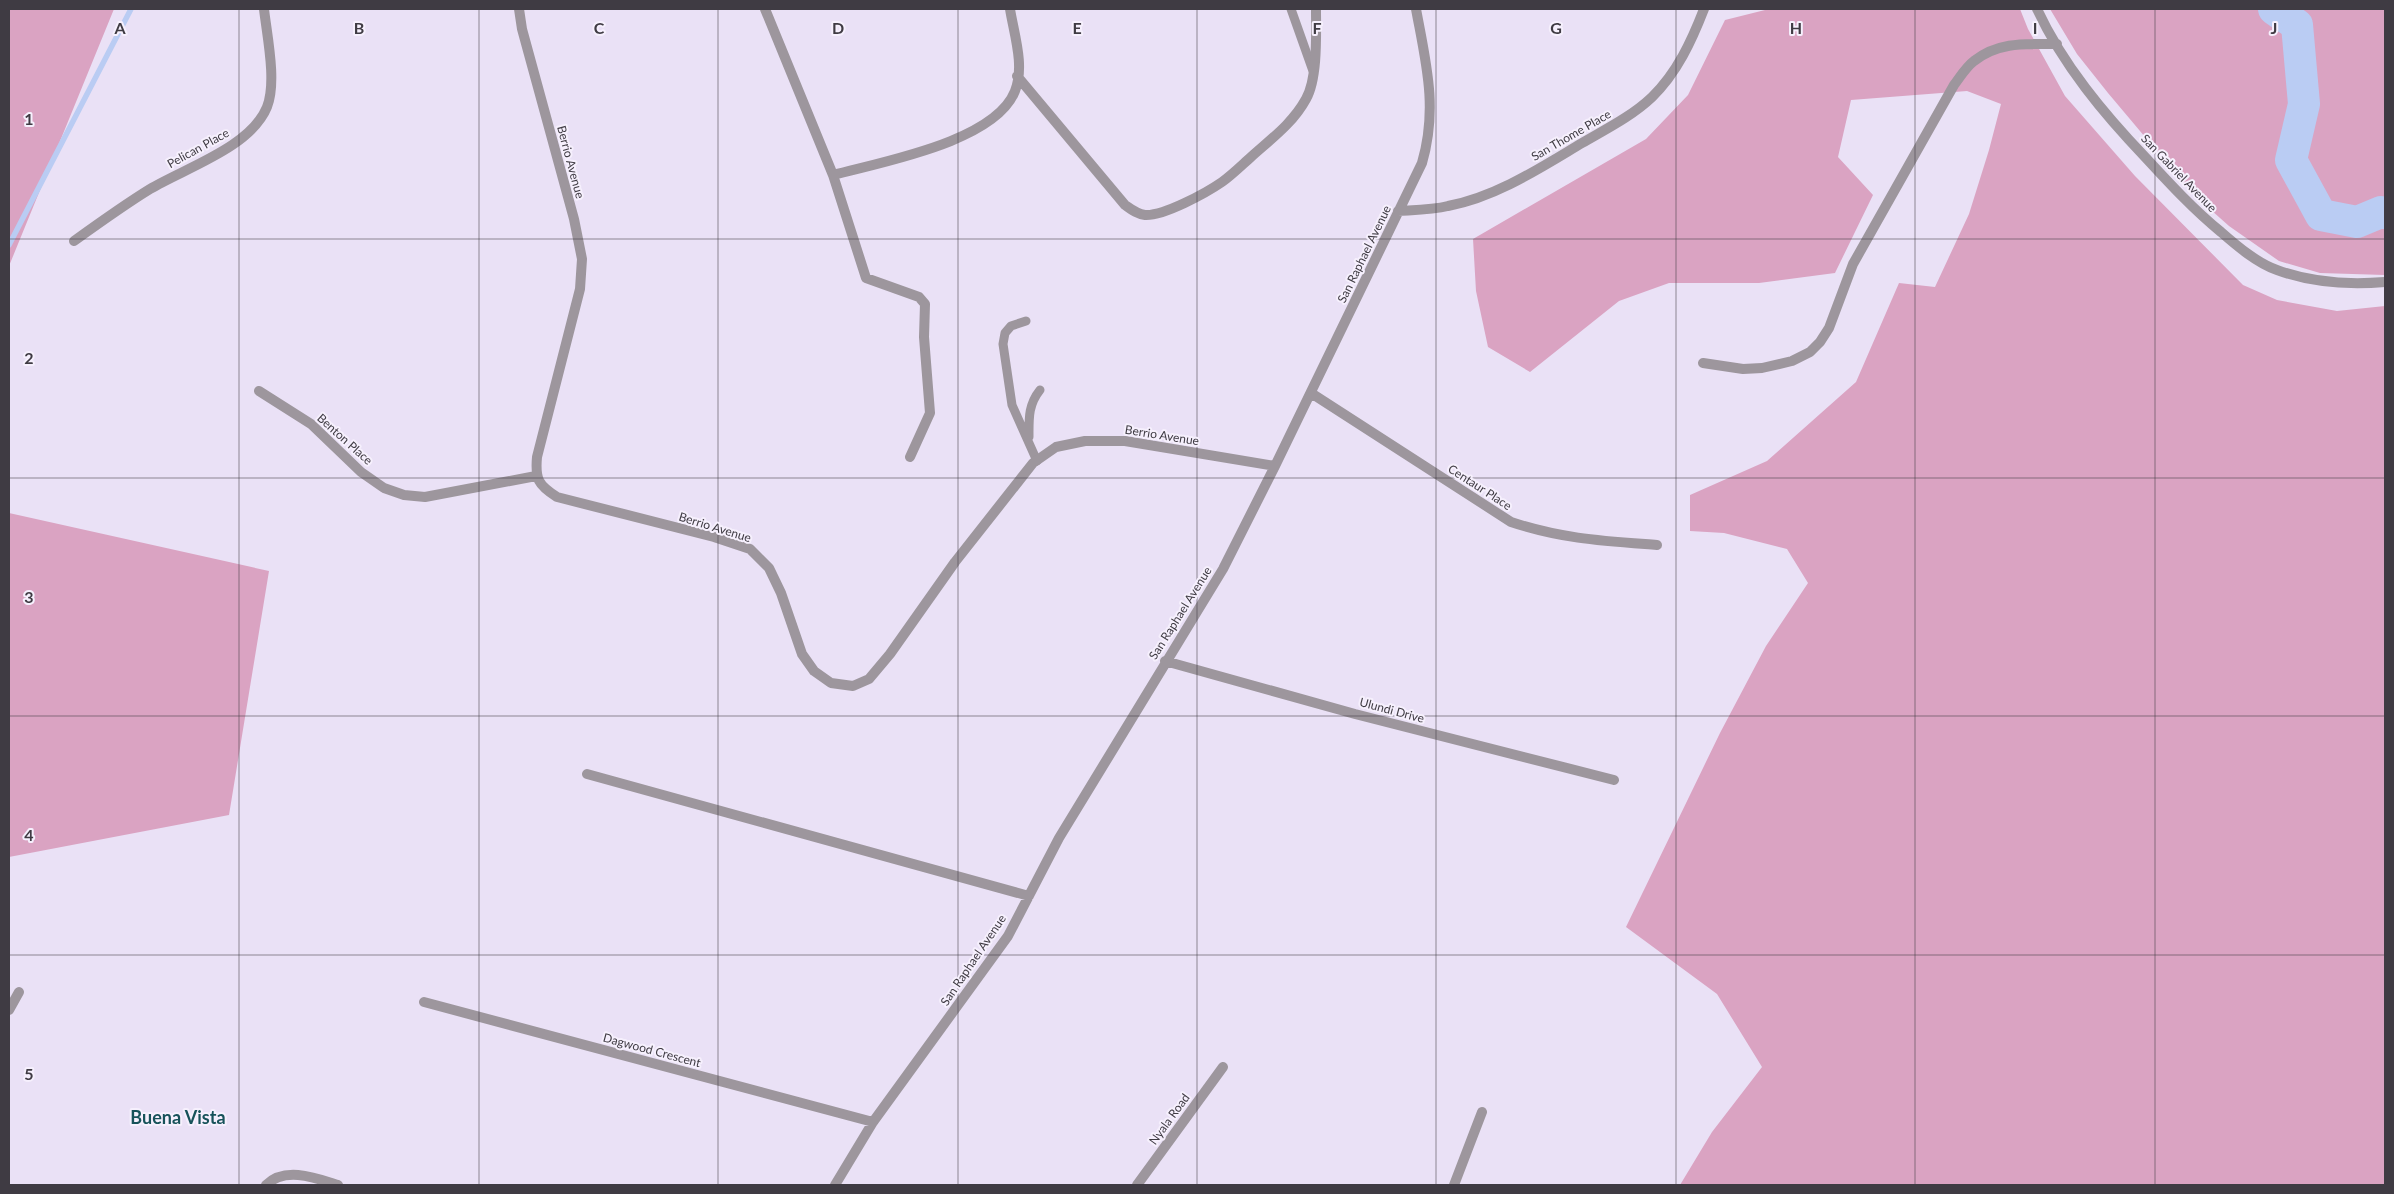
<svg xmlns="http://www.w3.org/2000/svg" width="2394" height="1194" font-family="Lato,sans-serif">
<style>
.green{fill:#daa3c2}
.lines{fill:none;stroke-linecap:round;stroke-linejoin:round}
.stream{stroke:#baccf3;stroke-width:5.5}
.river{stroke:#baccf3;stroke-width:32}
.lane{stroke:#9d969d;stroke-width:9}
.street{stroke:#9d969d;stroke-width:10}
.grid{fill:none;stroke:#3f3b43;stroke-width:1;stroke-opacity:0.55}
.labels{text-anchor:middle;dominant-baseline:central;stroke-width:4;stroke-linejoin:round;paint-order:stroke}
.street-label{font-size:12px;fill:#3f3b43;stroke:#f6f0fd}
.district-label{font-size:18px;font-weight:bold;fill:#17525a;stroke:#f6f0fd}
.grid-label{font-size:16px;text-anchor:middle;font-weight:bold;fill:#3f3b43;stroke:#f6f0fd;stroke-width:4;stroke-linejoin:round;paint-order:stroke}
</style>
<rect width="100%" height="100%" fill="#eae1f6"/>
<path class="green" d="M9 9H114L9 266Z
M1769 9H2020L2028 29 2065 96 2135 176 2243 285 2277 300 2337 311 2385 306V1185H1680L1712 1132 1762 1067 1717 994 1626 927 1720 733 1766 646 1808 583 1787 549 1724 533 1690 531V495L1767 461 1856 382 1899 283 1935 287 1969 214 1989 150 2001 104 1967 91 1851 100 1838 157 1873 195 1835 273 1759 283H1669L1619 301 1530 372 1488 347 1476 291 1473 239 1646 139 1688 95 1725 20Z
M2050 9H2385V275L2320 273 2279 261 2229 226 2193 194 2108 93 2077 54Z
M9 513 269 571 229 815 9 857Z"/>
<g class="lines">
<path class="stream" d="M9 245 131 9"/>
<path class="river" d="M2274 9 2297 25 2304 104 2291 160 2321 215 2357 222 2381 212 2385 213"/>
<path class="lane" d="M1291 9 1313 71
M1026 321 1011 326 1005 333 1003 344 1012 405 1037 461
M1029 437C1029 419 1028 405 1040 390"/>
<path class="street" d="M519 9 522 29 574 219 582 259 580 289 537 457C535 479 538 485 557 497L714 537 750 549 769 568 781 593 802 654 814 671 831 683 853 686 869 679 890 654 955 562 1033 463 1056 447 1085 441H1125L1275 466
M765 9 833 175 866 278 919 297 925 304 924 337 930 413 910 457
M2037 9C2063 65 2104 114 2146 158 2170 184 2194 210 2221 232 2237 246 2257 263 2277 270 2312 283 2348 285 2385 282
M1017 76 1125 205C1132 210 1137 214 1145 215 1164 216 1206 193 1222 182 1232 175 1242 165 1251 157 1271 139 1293 123 1306 99 1318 78 1316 33 1316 9
M833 175C880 162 995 142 1015 91 1025 66 1014 34 1010 9
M1398 211C1414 210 1432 210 1448 206 1496 197 1540 168 1582 143 1606 129 1632 116 1652 97 1677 73 1692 40 1704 9
M74 241C99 223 124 205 150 189 185 168 251 147 267 107 277 82 267 36 264 9
M1703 363 1743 369 1762 368 1792 361 1810 352 1820 342 1829 328 1853 264 1954 85C1960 77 1966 67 1974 61 1999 41 2028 44 2057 44
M259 391 311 424 361 472 384 488 404 495 425 497 536 476
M1311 393 1511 522C1562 539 1604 541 1657 545
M1165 661 1355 714 1614 780
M587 774 1029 896
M424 1002 873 1122
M9 1010 19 992
M266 1185C285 1166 316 1178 338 1185
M835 1185 873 1122 1008 936 1059 838 1223 569 1275 466 1422 163C1438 108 1426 63 1416 9
M1137 1185 1223 1067
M1454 1185 1482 1112"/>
</g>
<path class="grid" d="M239 9V1185M479 9V1185M718 9V1185M958 9V1185M1197 9V1185M1436 9V1185M1676 9V1185M1915 9V1185M2155 9V1185M9 239H2385M9 478H2385M9 716H2385M9 955H2385"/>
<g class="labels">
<g class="street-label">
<text transform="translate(1571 135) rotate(-30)">San Thome Place</text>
<text transform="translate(198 148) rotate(-29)">Pelican Place</text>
<text transform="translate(571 162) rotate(75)">Berrio Avenue</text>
<text transform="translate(2179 173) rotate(46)">San Gabriel Avenue</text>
<text transform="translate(1364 254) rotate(-64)">San Raphael Avenue</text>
<text transform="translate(1162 435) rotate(9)">Berrio Avenue</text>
<text transform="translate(345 439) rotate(42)">Benton Place</text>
<text transform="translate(1480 487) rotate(33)">Centaur Place</text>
<text transform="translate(715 527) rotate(17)">Berrio Avenue</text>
<text transform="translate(1180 613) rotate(-58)">San Raphael Avenue</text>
<text transform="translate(1392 710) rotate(15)">Ulundi Drive</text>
<text transform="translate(973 960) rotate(-56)">San Raphael Avenue</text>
<text transform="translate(652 1050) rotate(15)">Dagwood Crescent</text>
<text transform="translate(1169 1119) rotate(-54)">Nyala Road</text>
</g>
<g class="district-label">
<text x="178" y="1117">Buena Vista</text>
</g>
</g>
<g class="grid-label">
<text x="120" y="34">A</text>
<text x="359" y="34">B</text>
<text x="599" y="34">C</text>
<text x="838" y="34">D</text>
<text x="1077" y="34">E</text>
<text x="1317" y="34">F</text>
<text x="1556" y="34">G</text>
<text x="1796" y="34">H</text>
<text x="2035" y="34">I</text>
<text x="2274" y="34">J</text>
<text x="29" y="125">1</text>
<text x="29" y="364">2</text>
<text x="29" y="603">3</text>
<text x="29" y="841">4</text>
<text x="29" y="1080">5</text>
</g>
<rect width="2394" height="1194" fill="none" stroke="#3f3b43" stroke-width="20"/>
</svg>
